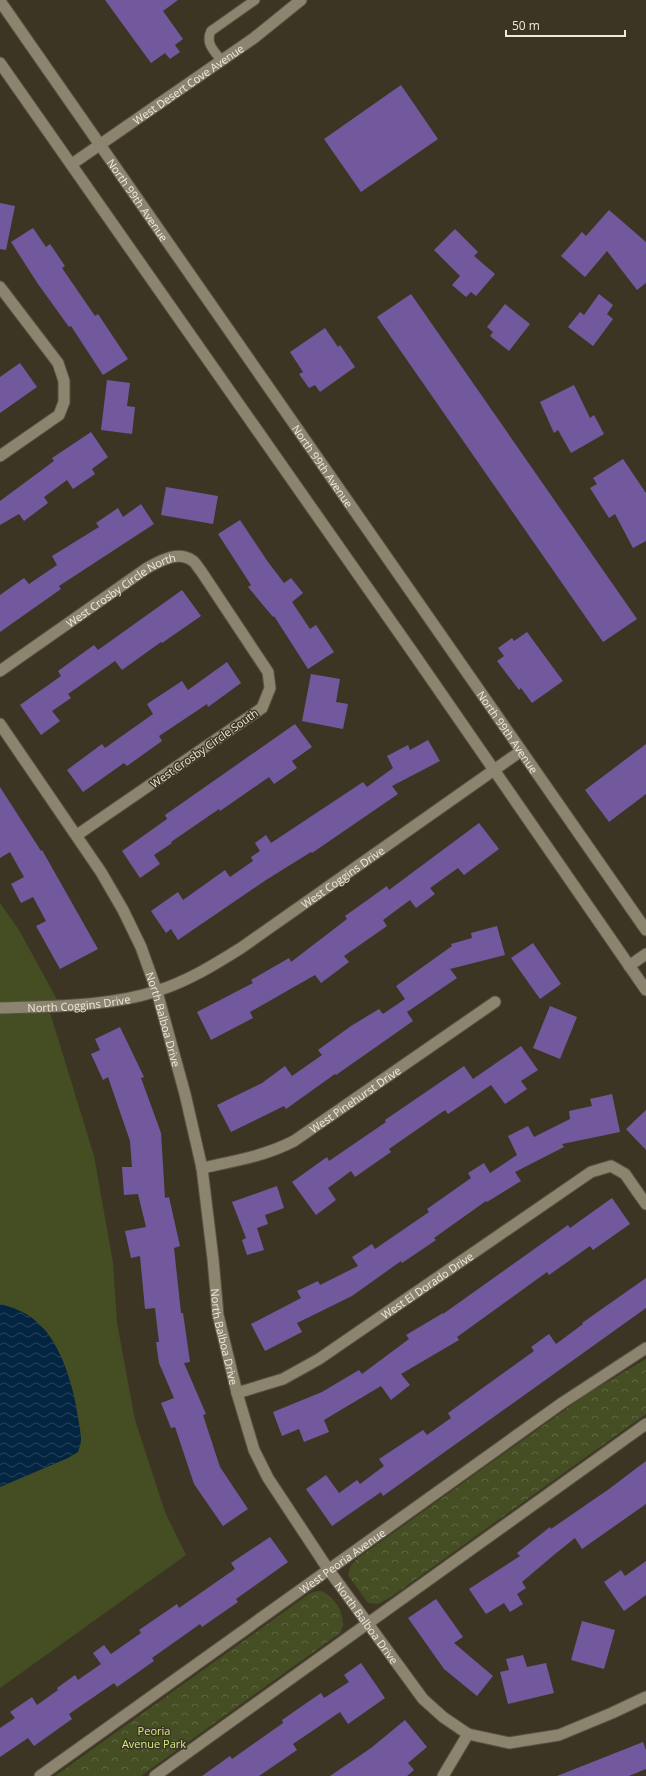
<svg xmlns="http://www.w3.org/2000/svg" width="646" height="1776" font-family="'Open Sans',sans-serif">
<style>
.grass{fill:#444e22}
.park{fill:url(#park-crowns)}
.water{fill:url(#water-waves)}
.building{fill:#72599d}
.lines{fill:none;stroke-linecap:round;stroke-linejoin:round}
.service-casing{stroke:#595243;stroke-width:11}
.minor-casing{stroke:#595243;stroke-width:13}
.tertiary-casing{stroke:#595243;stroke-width:13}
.secondary-casing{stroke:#595243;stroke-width:13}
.service{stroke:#8d8470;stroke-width:9}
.minor{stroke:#8d8470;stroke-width:11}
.tertiary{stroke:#8d8470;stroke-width:11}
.secondary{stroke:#8d8470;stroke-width:11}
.labels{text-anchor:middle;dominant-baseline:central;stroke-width:3;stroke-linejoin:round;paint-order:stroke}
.street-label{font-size:11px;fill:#eee9de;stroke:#3d3524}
.park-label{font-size:11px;fill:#d3ed81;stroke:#3d3524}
</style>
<defs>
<pattern id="park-crowns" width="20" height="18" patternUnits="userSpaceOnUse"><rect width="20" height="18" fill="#444e22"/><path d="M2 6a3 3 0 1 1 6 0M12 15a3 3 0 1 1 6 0" fill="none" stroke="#5f6842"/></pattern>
<pattern id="water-waves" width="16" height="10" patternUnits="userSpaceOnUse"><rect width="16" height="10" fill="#042541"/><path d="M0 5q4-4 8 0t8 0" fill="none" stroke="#29455c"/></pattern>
</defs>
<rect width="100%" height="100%" fill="#3d3524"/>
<path class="grass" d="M0 903 19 930 60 1005 48 1006 94 1156 113 1263 117 1323 135 1420 165 1512 186 1555 0 1688Z"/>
<path class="park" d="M646 1359V1414L391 1597 378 1604 368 1603 348 1575 351 1565 358 1558 590 1392Z
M321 1591C335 1596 349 1618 340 1633L141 1776H55L309 1594 313 1592Z"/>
<path class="water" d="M0 1304C14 1308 27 1312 38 1323 63 1345 75 1392 79 1424 80 1429 81 1435 81 1440 81 1444 79 1448 78 1452L68 1458 0 1487Z"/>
<path class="building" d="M105 0H178L163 11 183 39 175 45 180 52 170 59 165 53 151 63Z
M401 85 438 139 361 192 324 139Z
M0 203 15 206 6 250 0 249Z
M609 210 646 242V283L637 290 607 251 585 277 561 256 582 232 586 236Z
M33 228 46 247 50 244 65 266 62 268 95 316 98 314 128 359 103 375 71 326 69 327 38 284 11 242Z
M455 229 478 252 474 256 495 274 476 296 471 292 466 297 452 285 460 276 434 250Z
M411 294 637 619 603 642 377 317Z
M599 294 613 305 607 314 613 319 593 346 568 327 580 312 584 315Z
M505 304 530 324 509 351 490 336 493 332 487 327Z
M325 328 338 347 340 345 355 367 320 392 315 385 309 388 299 374 303 372 290 352Z
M20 363 37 387 0 413V377Z
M107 380 130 383 127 406 135 407 132 434 101 430Z
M574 385 590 418 594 415 604 434 571 453 558 430 554 433 540 402Z
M91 432 108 457 92 469 95 474 73 489 67 480 44 497 48 503 24 521 19 514 0 525V501L54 461 52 458Z
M623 459 646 493V541L633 548 615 514 609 518 590 488 597 484 593 478Z
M166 487 218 496 213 524 161 515Z
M141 504 154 524 59 586 61 589 0 632V595L24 578 29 584 57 565 52 556 99 527 96 523 118 508 123 517Z
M240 520 268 562 284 583 291 578 303 593 292 602 310 629 316 625 334 652 308 669 274 616 273 617 248 587 251 585 218 534Z
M182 590 201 616 162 643 161 642 122 670 115 661 68 694 71 698 52 711 60 721 41 735 20 705 61 676 58 671 94 645 98 650Z
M527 632 563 681 532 703 521 688 519 690 497 661 504 656 498 648 512 638 514 641Z
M227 662 241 683 208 707 207 704 159 736 162 741 127 766 124 763 83 792 67 770 102 744 105 748 153 714 147 704 182 681 188 690Z
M311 674 340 679 336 702 348 704 343 729 302 721Z
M295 724 312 747 292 761 297 768 274 784 269 777 220 811 219 809 171 842 172 843 154 855 160 864 140 878 122 851 167 819 165 815Z
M428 740 440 761 392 786 398 794 312 853 311 852 266 880 178 940 171 929 166 933 151 911 178 892 183 900 225 870 230 877 253 861 251 857 260 851 255 843 266 835 271 843 363 782 367 787 393 768 387 756 408 745 410 750Z
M646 744V794L609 822 585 790Z
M0 787 41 851 42 850 98 949 60 969 36 926 46 921 33 897 21 903 11 884 24 877 10 852 0 858Z
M479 823 499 849 464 875 458 868 430 888 435 894 416 908 410 900 383 920 387 926 344 956 349 962 321 983 315 975 250 1012 253 1018 211 1040 197 1012 253 983 251 980 289 958 291 962 347 919 345 916 387 886 389 890Z
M497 926 505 955 450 969 457 978 407 1012 413 1021 336 1075 335 1074 286 1109 284 1106 231 1132 217 1105 262 1083 285 1066 292 1076 322 1055 318 1050 351 1026 379 1009 383 1014 405 999 396 986 452 946 451 944 472 938 471 933Z
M533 943 561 984 540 999 511 958Z
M550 1006 577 1017 560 1059 533 1048Z
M120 1027 144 1077 141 1078 161 1133 165 1198 169 1197 180 1246 174 1248 181 1313H183L190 1362 184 1363 206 1414 203 1415 220 1467 248 1509 223 1526 194 1484 175 1427 171 1428 161 1403 174 1398 159 1363 156 1342H159L155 1308 145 1309 140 1256 131 1258 125 1231 146 1227 138 1194 124 1195 122 1167H132L130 1141 108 1077 103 1080 91 1054 100 1050 95 1039Z
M521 1046 538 1070 521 1081 527 1089 505 1104 491 1085 448 1114 445 1110 389 1149 391 1152 355 1177 351 1171 328 1188 336 1200 316 1215 292 1182 327 1157 329 1161 386 1122 385 1120 464 1066 473 1079Z
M612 1094 620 1132 562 1144 564 1147 515 1172 521 1181 487 1202 486 1201 434 1238 436 1240 402 1263 401 1261 352 1296 297 1323 302 1332 265 1351 251 1324 301 1298 297 1291 318 1281 320 1285 358 1266 352 1257 372 1244 375 1249 429 1212 427 1209 471 1178 468 1173 484 1163 490 1173 517 1155 508 1136 528 1126 534 1137 570 1119 569 1111 592 1106 590 1099Z
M646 1110V1150L626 1129Z
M277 1186 284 1208 265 1215 268 1224 257 1228 264 1250 247 1255 242 1240 246 1238 232 1202Z
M612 1198 630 1224 593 1250 590 1246 549 1275 547 1272 457 1337 459 1340 401 1374 410 1385 391 1400 381 1386 324 1420 329 1432 304 1442 299 1429 282 1436 273 1412 322 1392 359 1370 362 1374 409 1339 406 1335 443 1313V1314L568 1225 570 1228Z
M646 1278V1308L383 1496 381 1492 332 1526 306 1489 326 1475 339 1493 357 1480 360 1484 384 1466 379 1459 423 1430 427 1435 451 1418 448 1413 534 1351 531 1347 549 1334 556 1344 583 1324 582 1323Z
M646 1461V1504L582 1549 575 1538 555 1554 522 1582 526 1588 517 1594 523 1604 510 1612 504 1603 486 1614 469 1589 520 1556 517 1553 550 1527 551 1529 609 1489Z
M270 1537 288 1562 236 1599 238 1602 202 1627 200 1624 152 1658 154 1661 117 1687 114 1683 69 1714 72 1719 34 1746 28 1738 0 1757V1728L15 1718 10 1712 32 1697 37 1705 58 1690 57 1688 75 1675 78 1680 101 1664 93 1653 104 1645 111 1654 141 1633 139 1630 177 1604 179 1608 235 1569 231 1563Z
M646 1561V1595L624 1611 604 1582 621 1570 625 1576Z
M436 1599 463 1637 454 1643 493 1676 477 1696 444 1669 408 1618Z
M582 1621 615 1630 604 1669 571 1660Z
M523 1655 527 1667 546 1663 554 1693 508 1704 500 1672 509 1670 506 1659Z
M361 1663 385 1698 348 1724 340 1712 293 1744 297 1750 259 1776H202L230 1756 232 1759 283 1723 282 1720 321 1693 324 1698 349 1682 344 1675Z
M405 1720 427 1747 408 1763 414 1770 407 1776H330L371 1748Z
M643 1742 646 1750V1769L629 1776H557Z"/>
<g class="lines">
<g class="service-casing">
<path id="service" d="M222 61C214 51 205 43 211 31L255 0"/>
</g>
<g class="minor-casing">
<g id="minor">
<path id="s1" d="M72 164 254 38 301 0"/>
<path d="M0 287 58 363 64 381V402L59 415 0 456"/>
<path id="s2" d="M0 671 147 568C160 561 178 550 193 561 196 563 198 568 201 571L268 672 270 688 262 708 77 835"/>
<path id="s3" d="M0 724 101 872 123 910 141 947 157 992 185 1094 202 1168 213 1259 218 1315 237 1393 254 1450 268 1478 328 1569 423 1699 443 1717 468 1734 509 1743 559 1735 612 1713 646 1697"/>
<path id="s4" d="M0 1008C52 1006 107 1007 157 991 188 981 214 965 241 948L521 751"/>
<path id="s5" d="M202 1168C234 1161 265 1156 294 1141L495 1002"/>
<path id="s6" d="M237 1393 283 1379 319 1359 591 1172 611 1166 625 1174 646 1204"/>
<path d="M443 1776 468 1734"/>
</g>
</g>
<g class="tertiary-casing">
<g id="tertiary">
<path id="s7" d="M40 1776 562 1403 646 1348"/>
<path d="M155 1776 646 1424"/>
</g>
</g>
<g class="secondary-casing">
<g id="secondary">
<path id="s8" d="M0 1 646 930"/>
<path d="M0 63 416 657 646 990"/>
<path d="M629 966 646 954"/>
</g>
</g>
<use href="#service" class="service"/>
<use href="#minor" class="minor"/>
<use href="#tertiary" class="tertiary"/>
<use href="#secondary" class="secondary"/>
</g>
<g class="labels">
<g class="street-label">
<text stroke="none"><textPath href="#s1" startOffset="141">West Desert Cove Avenue</textPath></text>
<text stroke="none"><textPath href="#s8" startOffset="242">North 99th Avenue</textPath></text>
<text stroke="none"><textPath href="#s8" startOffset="566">North 99th Avenue</textPath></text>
<text stroke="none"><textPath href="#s2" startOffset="146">West Crosby Circle North</textPath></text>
<text stroke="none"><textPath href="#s8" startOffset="890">North 99th Avenue</textPath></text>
<text transform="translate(204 748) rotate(-35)">West Crosby Circle South</text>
<text stroke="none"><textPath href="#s4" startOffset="377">West Coggins Drive</textPath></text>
<text stroke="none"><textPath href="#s4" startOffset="79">North Coggins Drive</textPath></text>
<text stroke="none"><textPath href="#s3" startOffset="340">North Balboa Drive</textPath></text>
<text stroke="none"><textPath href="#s5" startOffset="170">West Pinehurst Drive</textPath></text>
<text stroke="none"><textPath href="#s6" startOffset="220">West El Dorado Drive</textPath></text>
<text stroke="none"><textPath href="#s3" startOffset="664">North Balboa Drive</textPath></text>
<text stroke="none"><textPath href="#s7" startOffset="371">West Peoria Avenue</textPath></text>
<text stroke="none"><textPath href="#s3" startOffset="988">North Balboa Drive</textPath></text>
</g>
<g class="park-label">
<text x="154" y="1730">Peoria<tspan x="154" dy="13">Avenue Park</tspan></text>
</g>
</g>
<path d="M506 30v6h119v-6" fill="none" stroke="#eee9de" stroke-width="2"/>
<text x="512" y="30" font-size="12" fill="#eee9de" stroke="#3d3524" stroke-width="3" paint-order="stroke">50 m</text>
</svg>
